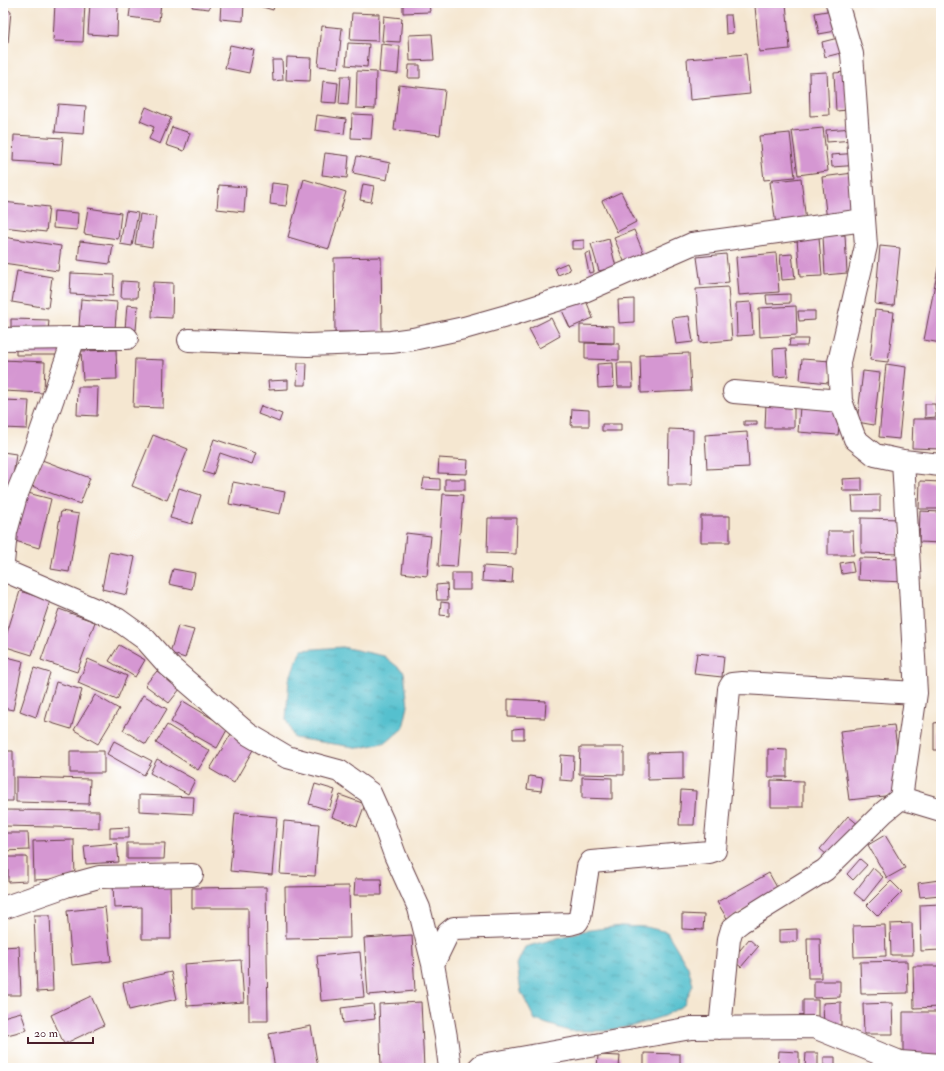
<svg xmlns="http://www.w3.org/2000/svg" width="944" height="1071" font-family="'IM FELL Double Pica',serif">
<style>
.water{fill:url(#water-ripples);stroke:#4f707c}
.building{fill:#d597d2}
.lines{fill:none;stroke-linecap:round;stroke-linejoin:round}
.minor-casing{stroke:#643d44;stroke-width:24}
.minor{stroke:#fff;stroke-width:22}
</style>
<defs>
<pattern id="water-ripples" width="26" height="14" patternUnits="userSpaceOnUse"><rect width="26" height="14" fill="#54c0ce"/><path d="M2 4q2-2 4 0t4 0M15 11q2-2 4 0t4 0" fill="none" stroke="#489ba7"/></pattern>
</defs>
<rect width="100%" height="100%" fill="#fff"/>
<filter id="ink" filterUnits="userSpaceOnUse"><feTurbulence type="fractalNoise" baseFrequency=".025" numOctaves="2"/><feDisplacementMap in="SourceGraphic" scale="8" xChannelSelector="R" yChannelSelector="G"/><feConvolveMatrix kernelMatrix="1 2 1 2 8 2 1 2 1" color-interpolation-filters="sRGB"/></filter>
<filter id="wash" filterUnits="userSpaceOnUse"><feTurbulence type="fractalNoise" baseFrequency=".012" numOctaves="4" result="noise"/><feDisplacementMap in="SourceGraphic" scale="16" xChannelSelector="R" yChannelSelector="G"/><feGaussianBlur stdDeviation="0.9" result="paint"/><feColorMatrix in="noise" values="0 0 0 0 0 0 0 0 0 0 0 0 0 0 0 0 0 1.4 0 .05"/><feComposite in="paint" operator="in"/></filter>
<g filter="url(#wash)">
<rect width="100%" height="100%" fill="#f5e7d1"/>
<path class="water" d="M342 647 384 656 404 672 408 706 403 728 387 742 361 748 294 738 286 719 289 680 301 650Z
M621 926 646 927 667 932 688 967 693 985 684 1005 664 1016 633 1026 603 1031H569L535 1020 521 992 517 964 525 947 583 931Z"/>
<g id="blocks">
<path class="building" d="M55 3H85L83 42 53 41Z
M90 3H118L117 36 88 34Z
M131 3H161L159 21 129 17Z
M193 3H210L209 9 192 7Z
M221 3H244L243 21 220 19Z
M249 3H275L273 10Z
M403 3H429L430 12 403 13Z
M786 3 790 49 759 52 755 6Z
M3 10 11 11 8 43 3 42Z
M833 10 836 31 819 34 815 13Z
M352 13 379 14 378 41 350 40Z
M725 15H731L733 33 726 34Z
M384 16 402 18 400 42 382 41Z
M322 26 342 28 338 68 318 66Z
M432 34 434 60 410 61 409 35Z
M842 37 845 52 825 57 822 42Z
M348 43 369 44 367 67 346 65Z
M381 44 400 46 398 74 379 72Z
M230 45 254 50 249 73 225 68Z
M746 54 750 94 690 100 687 59Z
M287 57 311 58 310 81 286 80Z
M272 60H282L283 80 273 81Z
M409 65H420V78H408Z
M357 71 376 72 375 109 356 108Z
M827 72 829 115 810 116 809 73Z
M846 72 848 110 836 111 834 73Z
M341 76H350L348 105 339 104Z
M323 81 338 83 336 103 321 102Z
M399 85 445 90 440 135 394 130Z
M58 104 86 106 84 134 55 132Z
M146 107 171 118 160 144 149 139 154 127 140 121Z
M352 114 373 115 371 139 351 138Z
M317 115 346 119 344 134 315 130Z
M172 127 190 133 184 151 166 145Z
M823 128 828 171 798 175 792 131Z
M853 128 854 140 827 142 826 130Z
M790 133 795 177 764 180 759 136Z
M14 135 63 138 61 164 13 161Z
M325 153 349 156 347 178 322 175Z
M859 153 860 165 832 167 831 155Z
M357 156 390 163 387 180 353 173Z
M853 173 858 217 827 221 822 177Z
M801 178 806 222 776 225 770 182Z
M304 179 346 192 329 249 288 237Z
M272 183 289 185 286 206 270 204Z
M363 184 374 186 371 202 360 200Z
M219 185 246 187 244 212 217 209Z
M621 192 636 222 617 232 602 201Z
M3 202 49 207 46 232 3 227Z
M88 208 121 213 118 239 84 234Z
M54 211 78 213 77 230 53 228Z
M126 211 138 213 132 246 120 244Z
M140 214 156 217 152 247 135 244Z
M634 230 646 259 627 268 614 238Z
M845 235 847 273 825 275 823 236Z
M3 237 61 246 58 271 3 263Z
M819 237 822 276 800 277 797 239Z
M609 239 616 267 599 271 591 244Z
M584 240V249H572V241Z
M80 241 113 245 110 264 78 260Z
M880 246 900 248 894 306 875 304Z
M590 252 594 272 589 273 585 254Z
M776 253 779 292 739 295 736 257Z
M726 254 729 282 701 285 697 257Z
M792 254 795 279 782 280 780 255Z
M381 257 382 332H335L334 258Z
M940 258H941V343L924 340Z
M567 263 570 270 558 275 555 268Z
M17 271 52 277 48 308 12 302Z
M71 273 114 275 113 296 70 294Z
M122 281 138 282 137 298H121Z
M153 282 173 283 172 318 152 317Z
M728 287 732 340 700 343 696 289Z
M790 294V303L767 304 766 295Z
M585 298 593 318 570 328 561 308Z
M81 299 117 302 115 329 79 326Z
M634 299V322L619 323 618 300Z
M751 302 753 335 737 336 736 303Z
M127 305 138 306 136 330 125 329Z
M796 306 797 335 760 337 759 308Z
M875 310 894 312 888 362 870 360Z
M798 311H815V320L799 321Z
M689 316 693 342 676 344 672 318Z
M551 318 560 336 539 348 529 329Z
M11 319 49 320 48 332 11 331Z
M580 325 614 326V343L580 342Z
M790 339H808L807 346H789Z
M60 340V355H16V341Z
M585 343 619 344V360L585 359Z
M786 348 788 376 774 377 773 349Z
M116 350 117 379 83 380 81 351Z
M689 353 691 391 641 393 640 355Z
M135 359 164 360 163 408 133 407Z
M802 359 831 361 828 383 800 380Z
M3 360 45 362 44 393 3 391Z
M298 363H307L306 385H297Z
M613 363 614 387 598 388 597 364Z
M617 363H632L633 387H618Z
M886 364 906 367 899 439 879 437Z
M863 371 880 373 874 425 857 422Z
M288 380V389L269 390 268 381Z
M78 387H98L97 416 77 415Z
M940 398H941V410L938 409Z
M3 400 29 401 27 429 3 428Z
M766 403 794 404V428H765Z
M925 404H935L936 417 925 418Z
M261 406 282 414 279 422 258 414Z
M800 407 841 410 838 435 798 432Z
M572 409 589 410V426H571Z
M913 419H941V449L912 448Z
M744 421H757V425H744Z
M602 424H621V431H602Z
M669 429 693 430 692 485H668Z
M747 432 749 467 707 469 705 435Z
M153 435 188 449 167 500 132 486Z
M214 439 256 453 252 464 220 453 213 475 203 472Z
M3 452 16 454 11 493 3 492Z
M439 458 468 460 467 474 438 473Z
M42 460 90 478 80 504 32 486Z
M424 478 440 479V490L422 489Z
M862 478V491H843L842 479Z
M445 479H465V490H445Z
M920 481 941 482V509H919Z
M233 482 285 492 280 514 229 504Z
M179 488 201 495 192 524 170 518Z
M24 492 51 499 39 548 12 540Z
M443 494 463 495 457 567 438 566Z
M880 495V511H853L852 496Z
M61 511 79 514 69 572 51 569Z
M920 511 941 512V543L919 542Z
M701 516H730V542H701Z
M488 518H517L516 554 487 553Z
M861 518 901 519 900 554 861 553Z
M828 531H853L854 555H828Z
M406 533 431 536 427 576 402 573Z
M109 552 135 557 127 595 102 589Z
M859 558 905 559 904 582 858 580Z
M852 561 854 572 842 574 840 563Z
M483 566 513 568 512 583 482 581Z
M173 569 195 573 192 589 169 584Z
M452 573H470V590H452Z
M447 584 448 600H437L436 585Z
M20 591 50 601 32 655 3 646Z
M441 602 449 603V616L440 615Z
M59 609 95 622 77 672 41 660Z
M178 626 194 630 185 658 170 653Z
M119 645 145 660 135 677 109 661Z
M697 653 724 656 722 677 694 674Z
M3 656 23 661 13 710 3 708Z
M88 659 127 676 117 700 78 683Z
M34 668 50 673 36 717 20 711Z
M157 671 180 689 169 703 145 685Z
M56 682 82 690 71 729 45 721Z
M95 695 119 709 98 744 74 730Z
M143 695 167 709 146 744 123 730Z
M508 699 546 701 545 718 508 717Z
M183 701 228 728 217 748 171 722Z
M941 722V750H934V723Z
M167 725 210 751 198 770 156 743Z
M894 725 903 794 849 800 840 731Z
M524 728V739H513V729Z
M231 734 254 748 234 783 210 769Z
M114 741 152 761 144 775 107 754Z
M580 747H624V775L579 774Z
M768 749 787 750V777H768Z
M3 751H13V801H3Z
M70 751H104V773H70Z
M683 752V779L648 780V753Z
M561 755 574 756 573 781 560 780Z
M157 759 195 780 188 794 150 773Z
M529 776 543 778 541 791 527 789Z
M16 777 90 779 89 804 16 802Z
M582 777 612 778V799L582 798Z
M771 780 803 781V807H771Z
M315 784 335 790 329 810 309 804Z
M681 790 696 791 694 825H679Z
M139 795 194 797 193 814 139 811Z
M340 795 365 804 357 826 332 817Z
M3 810 99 811V828L3 826Z
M235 813 277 817 272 875 230 871Z
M848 816 860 826 832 859 820 849Z
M284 821 319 824 315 876 280 874Z
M129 827V838H110V828Z
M3 833H28L29 850 3 851Z
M885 835 905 868 887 878 868 845Z
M74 840 75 878 34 880 33 841Z
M117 843 119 862 86 864 84 846Z
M127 843H165L164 859H127Z
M8 857H27V881L8 882Z
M860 859 867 865 853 880 847 874Z
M873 868 883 877 864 901 854 893Z
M769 873 779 891 728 920 717 902Z
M355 879H381L382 895H354Z
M939 880 940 895 920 897 918 883Z
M891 881 902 892 878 916 867 905Z
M170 882 171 939H142V907L114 908 113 883Z
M349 886 350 938 286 939 285 887Z
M266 887 268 1021H249L248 908H192V888Z
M941 904V950L921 951 920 905Z
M105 907 111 961 72 965 67 911Z
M682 914 704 915 703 930 682 929Z
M34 915H50L53 991 37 992Z
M912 923 913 955H891L890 924Z
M885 925 886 956 854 957 853 926Z
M797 929V942H779V930Z
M412 935 415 991 368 995 364 938Z
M807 938H820L821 978H808Z
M749 939 758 947 741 967 732 960Z
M19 946 21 995H5L3 947Z
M360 952 364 997 321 1001 317 956Z
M241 960 244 1002 187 1006 184 964Z
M907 961 908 993 861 994 860 962Z
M913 966H941V1007L914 1008Z
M171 972 177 999 129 1010 123 983Z
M814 981H840V997L814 998Z
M91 996 104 1025 64 1044 51 1015Z
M803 1000H818V1023H803Z
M421 1002 424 1068H381L379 1004Z
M841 1002V1025L824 1026 823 1003Z
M892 1003 893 1034H864L863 1004Z
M373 1004 375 1019 343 1023 341 1008Z
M21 1012 27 1030 3 1036V1017Z
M903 1012H941V1057L903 1056Z
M311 1026 318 1068H275L269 1034Z
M779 1051 799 1052V1068H778Z
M644 1053 680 1054V1068H644Z
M806 1053H818V1068H805Z
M598 1055 620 1056 619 1068H597Z
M824 1057H835V1068H824Z"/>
</g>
</g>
<g filter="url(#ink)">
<use href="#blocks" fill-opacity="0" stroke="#643d44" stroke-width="1"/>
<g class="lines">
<g class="minor-casing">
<path id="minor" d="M837 3 852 54 866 246 839 362 841 401 855 439 875 455 903 461 941 465
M3 339 74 338
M189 340 308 345 391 342 413 339 464 328 510 315 582 292 692 244 864 220
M734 392 841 401
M3 563 6 532 16 496 34 452 74 338H127
M3 570 117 619 145 639 169 666 248 734 287 757 339 771 370 793 383 822 395 855 419 908 433 964 446 1037 450 1068
M901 798 941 810
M3 908 66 886 99 877 192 875
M433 964 448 933 454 928 570 924 577 922 580 917 588 867 591 862 709 852 715 850 729 689 732 684 742 683 916 693
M720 1028 729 939 732 929 741 922 825 870 884 812 901 798 916 693 903 461
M479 1068 482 1065 691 1028 814 1027 900 1062 941 1065"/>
</g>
<use href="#minor" class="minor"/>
</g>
</g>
<rect width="944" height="1071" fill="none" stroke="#fff" stroke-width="16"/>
<path d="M28 1037v6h65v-6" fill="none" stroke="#4a1f2b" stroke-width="2"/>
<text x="34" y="1037" font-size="12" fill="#4a1f2b" stroke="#ffffff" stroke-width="3" paint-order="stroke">20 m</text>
</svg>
